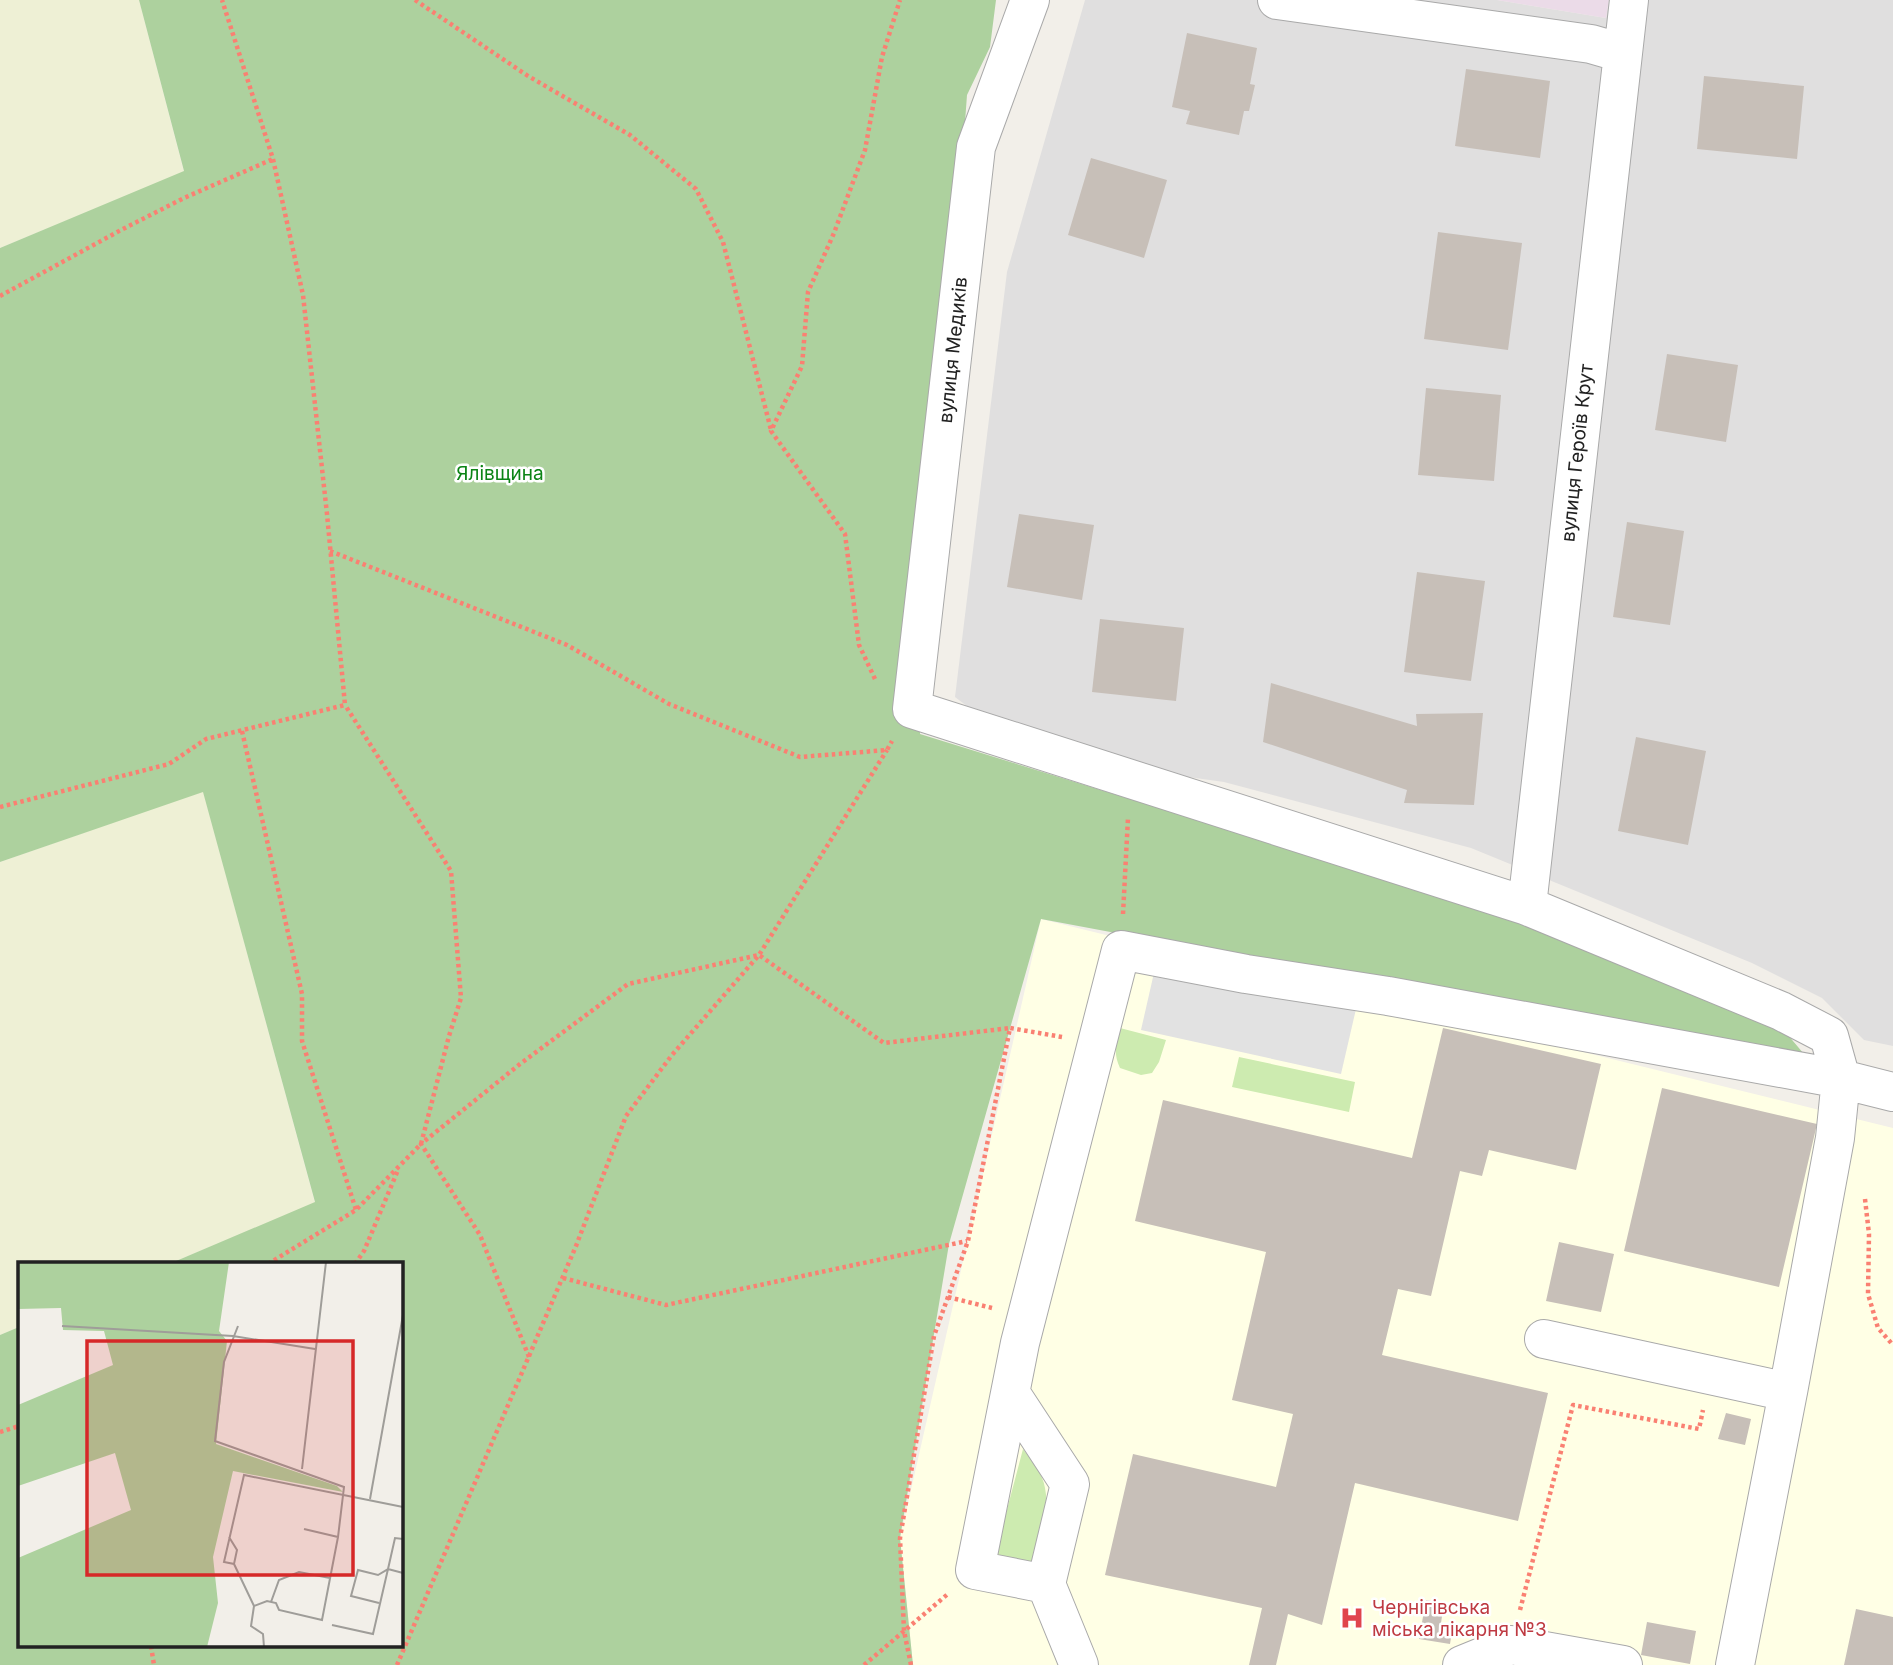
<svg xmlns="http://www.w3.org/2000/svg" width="1893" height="1665" font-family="Inter,sans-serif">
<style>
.residential{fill:#e0dfdf}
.industrial{fill:#ebdbe8}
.education{fill:#ffffe5}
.farmland{fill:#eef0d5}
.grass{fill:#cdebb0}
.forest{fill:#add19e}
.parking{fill:#e2e2e2}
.building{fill:#c7bfb8}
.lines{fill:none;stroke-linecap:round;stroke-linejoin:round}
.minor-casing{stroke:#a9a9a9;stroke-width:40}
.path{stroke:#fa8072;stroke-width:4.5;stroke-dasharray:3.5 3.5;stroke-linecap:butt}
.minor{stroke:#fff;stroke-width:38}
.labels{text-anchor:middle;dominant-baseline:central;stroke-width:5;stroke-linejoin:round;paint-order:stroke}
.street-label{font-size:19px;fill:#222;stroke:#fff}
.park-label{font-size:19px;fill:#0c8416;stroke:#fff}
.health-label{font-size:19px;fill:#be3a42;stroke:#fff;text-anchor:start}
.inset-road{fill:none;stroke:#9f9d99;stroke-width:2}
.view{fill:#d62828;fill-opacity:0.15;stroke:#d62828;stroke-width:3.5}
.inset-edge{fill:none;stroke:#222;stroke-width:3.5}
</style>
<rect width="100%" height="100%" fill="#f2efe9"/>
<path class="residential" d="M1085 0H1497L1606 18 1609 0H1893V1046L1864 1040 1822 998 1752 963 1471 848 1224 782 1031 755 955 697 1007 272Z"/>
<path class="industrial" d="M1497 0H1609L1606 18Z"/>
<path class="education" d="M1041 919 1893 1128V1665H913L900 1538Z"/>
<path class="farmland" d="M0 0H139L184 172 0 248Z
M203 791 315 1203 169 1264H19V1327L0 1335V862Z"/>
<path class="grass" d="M1120 1028 1166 1040 1159 1062 1152 1073 1141 1075 1120 1068C1113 1053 1116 1043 1120 1028Z
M1239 1057 1355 1082 1349 1112 1232 1087Z
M1023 1449C1032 1461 1043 1474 1045 1488 1050 1511 1039 1538 1033 1560L1021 1568 1004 1563 996 1551Z"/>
<path class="forest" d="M139 0H996L990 47 967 95 920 734 1427 891 1634 962 1782 1028 1820 1073 1724 1047 1041 919 949 1244 900 1538 913 1665H0V1335L19 1327V1646H401V1264H169L315 1202 203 792 0 862V248L184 171Z"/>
<path class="parking" d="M1156 964 1356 1009 1341 1074 1141 1030Z"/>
<path class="building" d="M1187 33 1257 48 1250 84 1255 85 1249 111H1244L1239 135 1186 124 1190 111 1172 107Z
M1466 69 1550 81 1540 158 1455 146Z
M1704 76 1804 86 1797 159 1697 149Z
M1091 158 1167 180 1144 258 1068 235Z
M1438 232 1522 243 1508 350 1424 339Z
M1667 354 1738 365 1726 442 1655 430Z
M1426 388 1501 395 1494 481 1418 475Z
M1019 514 1094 525 1082 600 1007 587Z
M1627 522 1684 531 1670 625 1613 617Z
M1417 572 1485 581 1471 681 1404 672Z
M1100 619 1184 628 1176 701 1092 692Z
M1271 683 1417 726 1416 714 1483 713 1474 805 1404 803 1407 790 1263 742Z
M1636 737 1706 751 1688 845 1618 831Z
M1443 1028 1601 1064 1576 1170 1489 1150 1482 1176 1460 1171 1431 1296 1398 1289 1382 1355 1548 1393 1518 1521 1355 1483 1322 1625 1288 1614 1276 1665H1249L1262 1608 1105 1575 1133 1454 1276 1487 1293 1414 1232 1400 1266 1252 1135 1221 1163 1100 1412 1158Z
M1662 1088 1817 1124 1779 1287 1624 1251Z
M1559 1242 1614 1254 1601 1312 1546 1301Z
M1726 1413 1751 1419 1745 1445 1718 1439Z
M1426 1600 1444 1603 1441 1623 1453 1625 1450 1644 1419 1639Z
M1856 1609 1893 1617V1665H1844Z
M1647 1622 1696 1631 1690 1664 1641 1655Z"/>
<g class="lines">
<g class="minor-casing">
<path id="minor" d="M1030 0 976 147 912 709 1527 906 1781 1011 1829 1036 1841 1079 1835 1138 1788 1392 1544 1339
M1277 0 1591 44 1622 53
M1527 906 1629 0
M1011 1394 1070 1484 1046 1584
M1079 1665 1046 1584 975 1570 1020 1343 1121 950 1246 974 1388 996 1841 1079 1893 1092
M1462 1665 1511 1645 1623 1665
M1735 1665 1788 1392"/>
</g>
<path class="path" d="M415 0 528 76 630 135 696 189 723 242 771 430
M0 296 121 230 184 198 273 159
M330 551 567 645 669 704 800 757 887 750 892 741
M875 679 859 645 845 534 771 431 802 366 808 292 834 233 865 150 882 57 900 0
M242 731 302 994V1041L356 1210
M0 807 169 764 206 739 345 705 327 514 303 295 273 159 222 0
M1123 914 1128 818
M1865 1199 1869 1234 1868 1294 1878 1328 1893 1345
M268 1264 356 1210 421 1144 449 1036 461 998 451 871 345 705
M355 1264 364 1251 398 1170
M563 1278 666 1305 967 1241
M948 1297 992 1308
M529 1357 480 1235 421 1144 520 1064 628 984 759 955 884 1043 1010 1028
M0 1432 19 1426
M1520 1610 1573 1405 1699 1429 1703 1410
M151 1646 154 1665
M397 1665 576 1246 626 1116 672 1055 759 955 887 750
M864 1665 949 1593
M911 1665 904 1631 900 1538 934 1336 968 1241 1010 1028 1062 1037"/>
<use href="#minor" class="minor"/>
</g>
<defs>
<g id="hospital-bare" transform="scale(1.89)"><path d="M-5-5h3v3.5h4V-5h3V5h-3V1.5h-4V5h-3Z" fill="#e0444e" stroke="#fff" stroke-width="2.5" paint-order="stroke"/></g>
</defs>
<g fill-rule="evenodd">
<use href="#hospital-bare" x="1352" y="1618"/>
</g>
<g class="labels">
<g class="street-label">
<text transform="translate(953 350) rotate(-84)">вулиця Медиків</text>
<text transform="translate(1577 453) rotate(-84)">вулиця Героїв Крут</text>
</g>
<g class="park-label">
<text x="500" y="473">Ялівщина</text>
</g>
<g class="health-label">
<text x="1372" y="1607">Чернігівська<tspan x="1372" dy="22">міська лікарня №3</tspan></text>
</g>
</g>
<g transform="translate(18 1262)">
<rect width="385" height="385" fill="#f2efe9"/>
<path d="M0 0H211L201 69 209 79 198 182 319 224 325 230 215 209 195 295 200 341 189 385H0V296L113 248 97 191 0 224V143L95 103 86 69 45 68 43 46 0 47Z" fill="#add19e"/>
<path class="inset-road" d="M44 64 215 74 297 87M220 64 206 100 197 179 326 225 320 275 286 267M284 207 308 0M352 237 385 53M211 275 219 288 216 302M320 275 304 358 261 348 258 341 249 339 236 344 216 302 206 300 226 213 385 245M253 340 261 318 281 310 312 316M361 341 333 334 340 308 360 313 370 307 377 276 385 277M236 344 233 364 245 372 246 385M314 363 355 372 370 307 385 311"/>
<path class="view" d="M69 79H335V313H69Z"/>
<rect width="385" height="385" class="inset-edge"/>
</g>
</svg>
